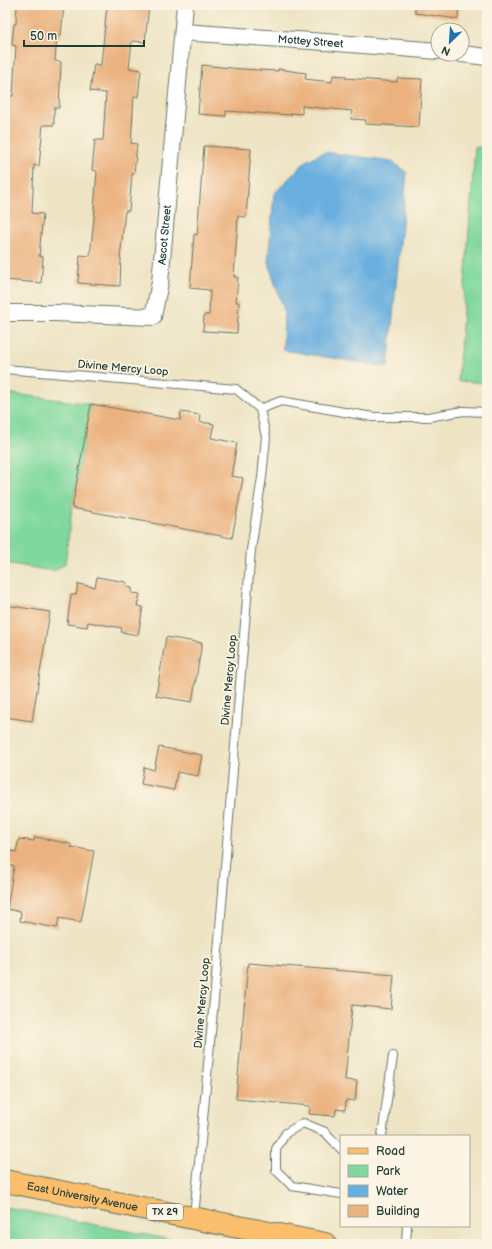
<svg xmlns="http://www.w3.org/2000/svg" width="492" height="1249" font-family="'Balsamiq Sans',sans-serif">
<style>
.green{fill:#7fd89d;stroke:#4f8a68}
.water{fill:#68aedf;stroke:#44768a}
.building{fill:#ebb27f}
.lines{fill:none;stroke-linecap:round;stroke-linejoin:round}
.lane-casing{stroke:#677766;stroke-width:10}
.street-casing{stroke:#677766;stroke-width:18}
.primary-casing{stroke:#677766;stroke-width:24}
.lane{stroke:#fff;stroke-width:8}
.street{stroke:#fff;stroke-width:16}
.primary{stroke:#fabe6d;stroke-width:22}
.labels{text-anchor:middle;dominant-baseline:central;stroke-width:3.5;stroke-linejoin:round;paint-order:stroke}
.shield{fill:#fcf5e5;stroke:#617469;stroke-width:1}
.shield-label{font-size:10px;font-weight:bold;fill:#1f3d34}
.street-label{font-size:11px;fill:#1f3d34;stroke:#fcf5e5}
</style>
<rect width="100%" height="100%" fill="#fcf5e5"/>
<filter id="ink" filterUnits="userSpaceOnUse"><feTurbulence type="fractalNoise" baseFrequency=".025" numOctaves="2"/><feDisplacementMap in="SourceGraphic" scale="8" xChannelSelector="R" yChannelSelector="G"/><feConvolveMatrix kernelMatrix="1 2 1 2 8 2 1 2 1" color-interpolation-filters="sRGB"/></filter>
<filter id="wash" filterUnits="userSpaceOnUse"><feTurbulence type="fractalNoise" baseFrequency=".012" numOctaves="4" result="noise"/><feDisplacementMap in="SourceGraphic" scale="16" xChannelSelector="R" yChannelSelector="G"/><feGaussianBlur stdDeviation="0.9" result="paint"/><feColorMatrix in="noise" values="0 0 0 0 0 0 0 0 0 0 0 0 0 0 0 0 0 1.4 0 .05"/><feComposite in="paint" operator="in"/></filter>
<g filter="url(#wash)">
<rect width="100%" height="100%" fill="#eee4c4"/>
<path class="green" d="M475 147 487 148V383L458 381Z
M5 393 91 404 72 508 65 564 53 571 5 563Z
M5 1207 193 1244H5Z"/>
<path class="water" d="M324 152 392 161 407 173 388 367 283 350 284 310 268 262 274 194 306 161Z"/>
<g id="blocks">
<path class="building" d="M17 5H64L61 35 57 36 55 61 61 62 59 108H54V125H43L39 166 34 165 32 213 43 214 39 256 43 257 41 283 5 280V133H7L9 96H13L16 46 12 45 14 24H16Z
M107 5H149L145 42 132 41 129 68 141 70 138 97 134 96 131 143 137 144 134 174H132L129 211H125L120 258H121L120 286 78 283 80 255 90 256 95 209H94L97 171 92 170 95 140H103L106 93 90 91 94 64 101 65Z
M415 5H459L458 19 415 13Z
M202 65 241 69 278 71V69L306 73 305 79 332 82 333 75 346 76 345 78 397 82V78L422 79 419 127 365 124 366 120 351 119 352 111 302 106V114L291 113V115L226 111V116L198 114Z
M204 146 251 149 246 217 238 216 235 262 234 277H238L236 302H239L237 333 203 331 204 315H209L210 290 190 288 194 234 197 235Z
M91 404 180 420 181 412 200 415 199 422 214 424 211 438 237 443 231 476 243 478 232 538 72 508Z
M97 577 126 582 127 587 132 588V593L140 594 137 606 143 607 138 635 121 632 122 628 88 622 87 627 67 624 71 595H76L78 584 95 587Z
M5 605 50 612 32 721 5 717Z
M166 637 202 643 192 702 156 696Z
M159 747 202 755 198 776 177 772 174 790 141 784 144 767 154 770Z
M35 837 71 844V847L94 851 81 922 59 918 57 928 20 921 21 912 7 909 14 866 5 865V850L16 852 19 839 34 841Z
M248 963 394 975 391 1009 352 1005 345 1080 357 1081 355 1101 346 1100 345 1110 336 1109 335 1116 309 1114 310 1106 236 1099Z"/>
</g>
</g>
<g filter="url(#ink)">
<use href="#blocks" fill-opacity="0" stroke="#677766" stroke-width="1"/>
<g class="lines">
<g class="lane-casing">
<path id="lane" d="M5 369 236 389 260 409 266 437 262 477 251 550 215 989 194 1217
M260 409 281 401 373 417H428L463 411 487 412
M382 1136 393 1056
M341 1149 325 1132 303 1123 286 1133 276 1149V1170L292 1186 341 1194
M406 1244 407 1226"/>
</g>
<g class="street-casing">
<g id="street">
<path id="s1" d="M183 32 325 42 438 51"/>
<path d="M462 54 487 57"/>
<path id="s2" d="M5 313H55L153 317 160 282 185 5"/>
</g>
</g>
<g class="primary-casing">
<g id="primary">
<path id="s3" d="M5 1181 325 1244"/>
</g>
</g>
<use href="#lane" class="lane"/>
<use href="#street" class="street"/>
<use href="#primary" class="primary"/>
</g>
</g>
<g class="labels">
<rect class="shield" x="147" y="1204" width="36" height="16" rx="3"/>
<g class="shield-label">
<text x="165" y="1212">TX 29</text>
</g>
<g class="street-label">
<text stroke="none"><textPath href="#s1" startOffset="128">Mottey Street</textPath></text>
<text stroke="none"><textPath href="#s2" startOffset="231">Ascot Street</textPath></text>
<text transform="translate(123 368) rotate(5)">Divine Mercy Loop</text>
<text transform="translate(229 680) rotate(-85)">Divine Mercy Loop</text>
<text transform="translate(202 1003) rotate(-85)">Divine Mercy Loop</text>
<text stroke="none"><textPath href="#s3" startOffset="79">East University Avenue</textPath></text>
</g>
</g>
<rect width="492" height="1249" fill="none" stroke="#fcf5e5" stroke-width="20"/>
<rect x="340" y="1135" width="130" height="92" fill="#fcf5e5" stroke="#a4ab9e"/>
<rect x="348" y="1148" width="20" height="6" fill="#fabe6d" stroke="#a4ab9e"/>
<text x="376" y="1155" font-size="12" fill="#1f3d34">Road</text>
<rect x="348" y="1165" width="20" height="12" fill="#7fd89d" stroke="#a4ab9e"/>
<text x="376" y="1175" font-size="12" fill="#1f3d34">Park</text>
<rect x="348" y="1185" width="20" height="12" fill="#68aedf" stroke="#a4ab9e"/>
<text x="376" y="1195" font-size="12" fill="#1f3d34">Water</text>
<rect x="348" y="1205" width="20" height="12" fill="#ebb27f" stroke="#a4ab9e"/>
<text x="376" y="1215" font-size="12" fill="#1f3d34">Building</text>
<g transform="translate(450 42) rotate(205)"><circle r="19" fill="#fcf5e5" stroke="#a4ab9e"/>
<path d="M0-3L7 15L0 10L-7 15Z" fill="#1f6fb2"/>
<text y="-6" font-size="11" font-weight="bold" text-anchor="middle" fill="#1f3d34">N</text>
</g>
<path d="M24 40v6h120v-6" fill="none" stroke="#1f3d34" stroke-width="2"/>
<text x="30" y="40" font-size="12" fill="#1f3d34" stroke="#fcf5e5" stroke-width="3" paint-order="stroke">50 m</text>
</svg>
